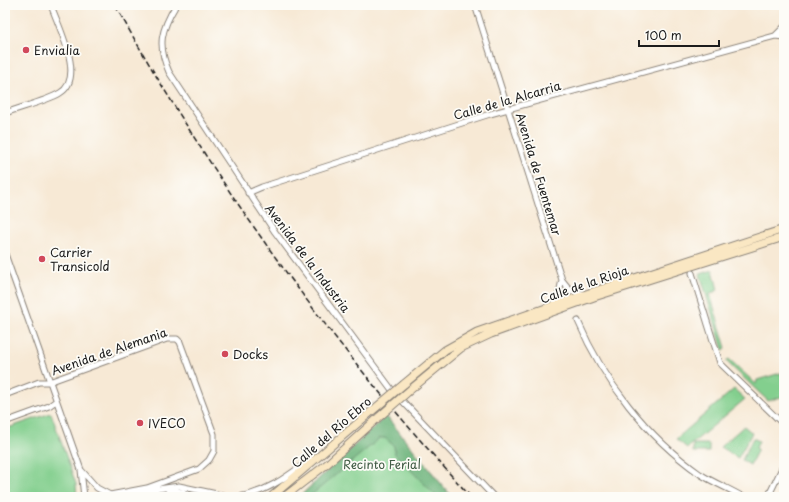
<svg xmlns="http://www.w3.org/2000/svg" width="789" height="502" font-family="'Playpen Sans',sans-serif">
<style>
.green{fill:#83cf8e;stroke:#507655}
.forest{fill:#6ab279;stroke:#43674a}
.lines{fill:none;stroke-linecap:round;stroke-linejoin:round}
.minor-casing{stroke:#8a8278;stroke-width:7}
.secondary-casing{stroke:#8a8278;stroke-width:9}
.minor{stroke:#fff;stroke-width:5}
.secondary{stroke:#fae7c3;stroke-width:7}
.rail{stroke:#1c1c1c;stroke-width:1.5;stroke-dasharray:6 3;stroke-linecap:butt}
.secondary-bridge-casing{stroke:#8a8278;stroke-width:9;stroke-linecap:butt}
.secondary-bridge{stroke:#fae7c3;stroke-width:7}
.poi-dot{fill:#d1495b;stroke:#fdfcf7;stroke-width:1.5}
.labels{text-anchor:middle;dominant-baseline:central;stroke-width:3.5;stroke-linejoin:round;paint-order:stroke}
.poi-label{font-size:12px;fill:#1c1c1c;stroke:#fdfcf7;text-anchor:start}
.street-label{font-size:12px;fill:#1c1c1c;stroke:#fdfcf7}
.park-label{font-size:12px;fill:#405b44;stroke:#fdfcf7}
</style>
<rect width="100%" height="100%" fill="#fdfcf7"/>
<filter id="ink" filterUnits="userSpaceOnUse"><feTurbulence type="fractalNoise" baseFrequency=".025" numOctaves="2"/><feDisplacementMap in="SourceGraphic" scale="8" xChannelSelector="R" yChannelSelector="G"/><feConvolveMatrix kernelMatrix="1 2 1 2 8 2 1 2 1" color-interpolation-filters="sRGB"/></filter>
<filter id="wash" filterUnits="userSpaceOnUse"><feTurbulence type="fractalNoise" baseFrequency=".012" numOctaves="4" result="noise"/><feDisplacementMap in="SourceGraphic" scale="16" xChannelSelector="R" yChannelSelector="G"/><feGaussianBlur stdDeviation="0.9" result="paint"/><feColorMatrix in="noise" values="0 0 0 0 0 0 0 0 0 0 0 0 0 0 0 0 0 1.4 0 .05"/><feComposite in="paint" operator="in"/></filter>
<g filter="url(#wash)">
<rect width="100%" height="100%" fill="#f7e9d5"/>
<path class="green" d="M713 270 718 290 710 294 726 348 723 350 700 274Z
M729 359 756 384 757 380 784 372V396L768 401 726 361Z
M734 389 745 399 687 448 676 439Z
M51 413 76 484 77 497H5V429Z
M386 416 452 497H299Z
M744 426 752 433 738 458 720 447Z
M753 438 759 441 756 448 758 449 750 465 742 460Z
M693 444H709V452H693Z"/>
<path class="forest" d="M386 416 452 497H437L395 454 394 446 385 438H380L309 497H299Z"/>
</g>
<g filter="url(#ink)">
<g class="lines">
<g class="minor-casing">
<path id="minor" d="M176 5C161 30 157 45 169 72L275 232 392 390 494 497
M475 5 562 280 570 290 583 294
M775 36 784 27
M5 113C21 107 47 101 60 93 86 78 58 26 51 5
M248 193 262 187 490 114 775 36 784 37
M5 254 81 470 84 497
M692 273 720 363 784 425
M553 304 558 297 562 280
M578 321C603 380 647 437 700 474 714 483 730 489 743 497
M5 395 39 382H49L167 339H177L180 342 214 434V451L209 460 199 469 147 488 110 495
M5 422 49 406 56 401
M82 471 97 488 112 496
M168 490 183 492 192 497
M128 497 158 489 179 486 231 497
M239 497C268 492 289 475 311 459
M768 497 784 464"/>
</g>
<g class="secondary-casing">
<path id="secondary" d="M404 384 445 350 477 332 592 292 784 229
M410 390 461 348 491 334 594 297 784 237
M271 497 372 411
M284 497 327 464 379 417"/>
</g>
<use href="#minor" class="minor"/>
<use href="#secondary" class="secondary"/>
<path class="rail" d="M115 5C216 185 331 345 471 497"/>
<g class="secondary-bridge-casing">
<path id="secondary-bridge" d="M372 411 404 384
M379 417 410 390"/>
</g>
<use href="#secondary-bridge" class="secondary-bridge"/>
</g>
</g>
<g class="poi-dot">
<circle cx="26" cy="50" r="4"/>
<circle cx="42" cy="259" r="4"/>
<circle cx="225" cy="354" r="4"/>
<circle cx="140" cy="423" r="4"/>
</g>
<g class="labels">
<g class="poi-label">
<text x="34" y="50">Envialia</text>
<text x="50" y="252">Carrier<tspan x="50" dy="14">Transicold</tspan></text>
<text x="233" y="354">Docks</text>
<text x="148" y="423">IVECO</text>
</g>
<g class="street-label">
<text transform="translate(507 100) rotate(-16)">Calle de la Alcarria</text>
<text transform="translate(539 174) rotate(73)">Avenida de Fuentemar</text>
<text transform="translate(308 258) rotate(53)">Avenida de la Industria</text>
<text transform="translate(584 284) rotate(-19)">Calle de la Rioja</text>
<text transform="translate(109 351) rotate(-19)">Avenida de Alemania</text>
<text transform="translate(331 432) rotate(-41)">Calle del Río Ebro</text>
</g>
<g class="park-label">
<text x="382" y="464">Recinto Ferial</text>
</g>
</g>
<rect width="789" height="502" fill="none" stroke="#fdfcf7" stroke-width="20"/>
<path d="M639 40v6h80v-6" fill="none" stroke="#1c1c1c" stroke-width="2"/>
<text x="645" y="40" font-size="12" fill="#1c1c1c" stroke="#fdfcf7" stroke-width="3" paint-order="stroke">100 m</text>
</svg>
